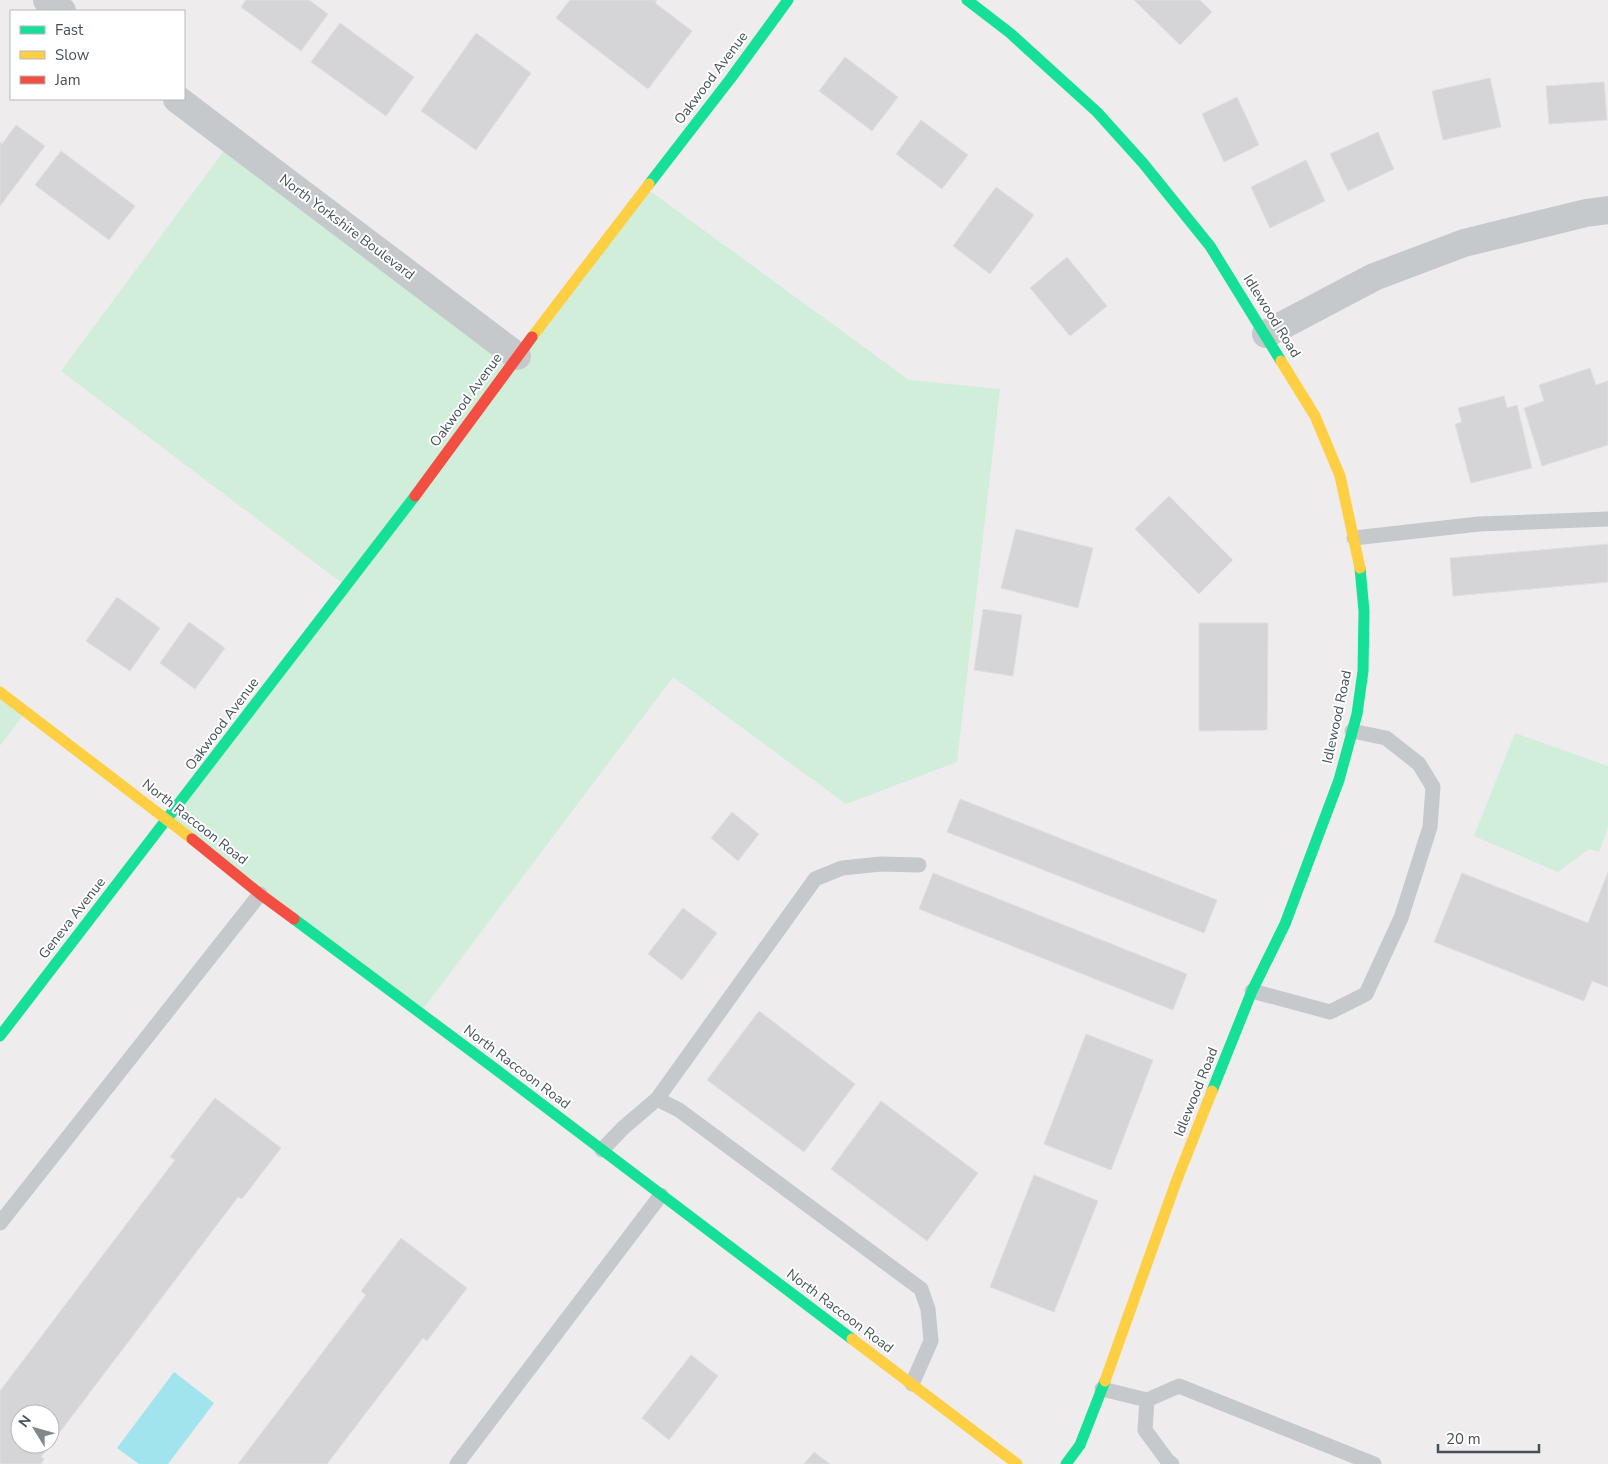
<svg xmlns="http://www.w3.org/2000/svg" width="1608" height="1464" font-family="'Nunito Sans',sans-serif">
<style>
.green{fill:#d0eed9}
.water{fill:#a2e4ee}
.building{fill:#d5d5d7;stroke:#dfdee0;fill-rule:evenodd}
.lines{fill:none;stroke-linecap:round;stroke-linejoin:round}
.lane{stroke:#c6c9cc;stroke-width:15}
.street{stroke:#c6c9cc;stroke-width:28}
.fast{stroke:#16e098;stroke-width:11}
.slow{stroke:#ffcf43;stroke-width:11}
.jam{stroke:#f24e42;stroke-width:11}
.labels{text-anchor:middle;dominant-baseline:central;stroke-width:4;stroke-linejoin:round;paint-order:stroke}
.street-label{font-size:14px;fill:#445159;stroke:#fff}
</style>
<rect width="100%" height="100%" fill="#eeeced"/>
<path class="green" d="M232 140 517 355 646 188 909 380 1000 389 957 762 846 804 673 677 420 1013 168 819 346 586 61 371Z
M0 692 26 711 0 746Z
M1515 733 1608 766V827L1599 852 1589 849 1558 872 1474 836Z"/>
<path class="water" d="M174 1372 214 1403 168 1464H139L117 1448Z"/>
<path class="building" d="M246 0H309L328 14 301 51 241 7Z
M570 0H657L655 3 692 31 648 89 556 18Z
M1134 0H1200L1212 12 1180 45Z
M340 23 414 77 386 116 311 62Z
M476 33 531 73 476 150 421 111Z
M845 57 898 97 872 131 819 91Z
M1490 78 1501 127 1443 140 1432 91Z
M1604 82 1607 120 1549 124 1546 86Z
M1237 97 1259 145 1224 162 1202 114Z
M921 120 968 155 942 189 896 154Z
M16 125 45 146 0 206V142L2 144Z
M1378 132 1394 169 1348 191 1330 154Z
M61 151 135 206 109 240 35 185Z
M1306 160 1325 201 1270 228 1251 187Z
M996 187 1034 215 990 274 953 246Z
M1067 257 1107 306 1070 336 1030 288Z
M1590 368 1596 385 1608 381V445L1542 466 1524 408 1544 401 1539 385Z
M1504 396 1507 408 1517 405 1532 468 1471 483 1455 424 1462 422 1458 408Z
M1169 496 1233 560 1199 594 1135 529Z
M1016 529 1093 548 1078 608 1001 588Z
M1608 544V582L1453 596 1450 558Z
M117 597 160 628 130 671 86 641Z
M983 609 1022 615 1013 676 974 670Z
M189 622 225 648 195 689 160 663Z
M1199 623H1268L1267 730 1199 731Z
M960 799 1217 900 1204 933 947 832Z
M732 812 759 834 738 861 711 838Z
M1608 872V987L1592 981 1584 1001 1434 942 1462 873 1588 923Z
M933 873 1187 974 1173 1010 919 909Z
M683 908 717 933 682 980 648 954Z
M759 1011 855 1084 804 1152 707 1080Z
M1086 1034 1153 1060 1111 1170 1044 1144Z
M215 1098 281 1148 242 1199 238 1197 41 1457 44 1459 41 1464H0V1391L175 1160 170 1157ZM20 1414H50V1444H20Z
M881 1101 978 1173 927 1241 831 1169Z
M1034 1175 1098 1201 1054 1312 990 1287Z
M401 1238 467 1288 427 1341 423 1338 327 1464H238L366 1295 361 1291Z
M691 1355 718 1376 669 1440 642 1418Z
M814 1452 830 1464H804Z"/>
<g class="lines">
<path class="lane" d="M1354 538 1479 524 1608 519
M1252 991 1330 1012 1366 994 1401 918 1430 827 1433 787 1419 764 1386 738 1352 731
M657 1099 815 879 842 868 881 864 919 865
M602 1150 623 1128 657 1099 679 1110 921 1289 928 1309 931 1341 912 1384
M0 1223 260 894
M1102 1389 1147 1400 1179 1386 1374 1464
M1147 1400 1145 1430 1167 1460 1172 1464
M457 1464 661 1195"/>
<path class="street" d="M47 0 62 11
M177 99 517 356
M1266 334 1374 277 1464 243 1586 213 1608 210"/>
<path class="fast" d="M967 0 1010 33 1097 112 1143 163 1210 246 1281 361
M649 184 731 78 788 0
M294 919 494 1068 852 1339
M0 1036 415 496
M1212 1091 1252 991 1285 924 1339 780 1357 714 1363 671 1364 611 1360 568
M1066 1464 1080 1445 1105 1381"/>
<path class="slow" d="M532 337 649 184
M1281 361 1315 416 1340 476 1360 568
M0 692 192 839
M852 1339 1017 1464
M1105 1381 1176 1182 1212 1091"/>
<path class="jam" d="M415 496 532 337
M192 839 260 894 294 919"/>
</g>
<g class="labels">
<g class="street-label">
<text transform="translate(711 78) rotate(-53)">Oakwood Avenue</text>
<text transform="translate(347 227) rotate(37)">North Yorkshire Boulevard</text>
<text transform="translate(1272 316) rotate(58)">Idlewood Road</text>
<text transform="translate(466 400) rotate(-54)">Oakwood Avenue</text>
<text transform="translate(1337 717) rotate(-78)">Idlewood Road</text>
<text transform="translate(222 724) rotate(-53)">Oakwood Avenue</text>
<text transform="translate(195 822) rotate(38)">North Raccoon Road</text>
<text transform="translate(72 918) rotate(-52)">Geneva Avenue</text>
<text transform="translate(517 1067) rotate(37)">North Raccoon Road</text>
<text transform="translate(1196 1092) rotate(-68)">Idlewood Road</text>
<text transform="translate(840 1311) rotate(37)">North Raccoon Road</text>
</g>
</g>
<rect x="10" y="10" width="175" height="90" fill="#ffffff" stroke="#b4b9bd"/>
<rect x="20" y="26" width="25" height="8" fill="#16e098" stroke="#b4b9bd"/>
<text x="55" y="35" font-size="15" fill="#445159">Fast</text>
<rect x="20" y="51" width="25" height="8" fill="#ffcf43" stroke="#b4b9bd"/>
<text x="55" y="60" font-size="15" fill="#445159">Slow</text>
<rect x="20" y="76" width="25" height="8" fill="#f24e42" stroke="#b4b9bd"/>
<text x="55" y="85" font-size="15" fill="#445159">Jam</text>
<g transform="translate(35 1429) rotate(307)"><circle r="24" fill="#ffffff" stroke="#b4b9bd"/>
<path d="M0-4L9 19L0 12L-9 19Z" fill="#80878d"/>
<text y="-8" font-size="14" font-weight="bold" text-anchor="middle" fill="#445159">N</text>
</g>
<path d="M1438 1444v8h101v-8" fill="none" stroke="#445159" stroke-width="2.5"/>
<text x="1446" y="1444" font-size="15" fill="#445159" stroke="#ffffff" stroke-width="4" paint-order="stroke">20 m</text>
</svg>
